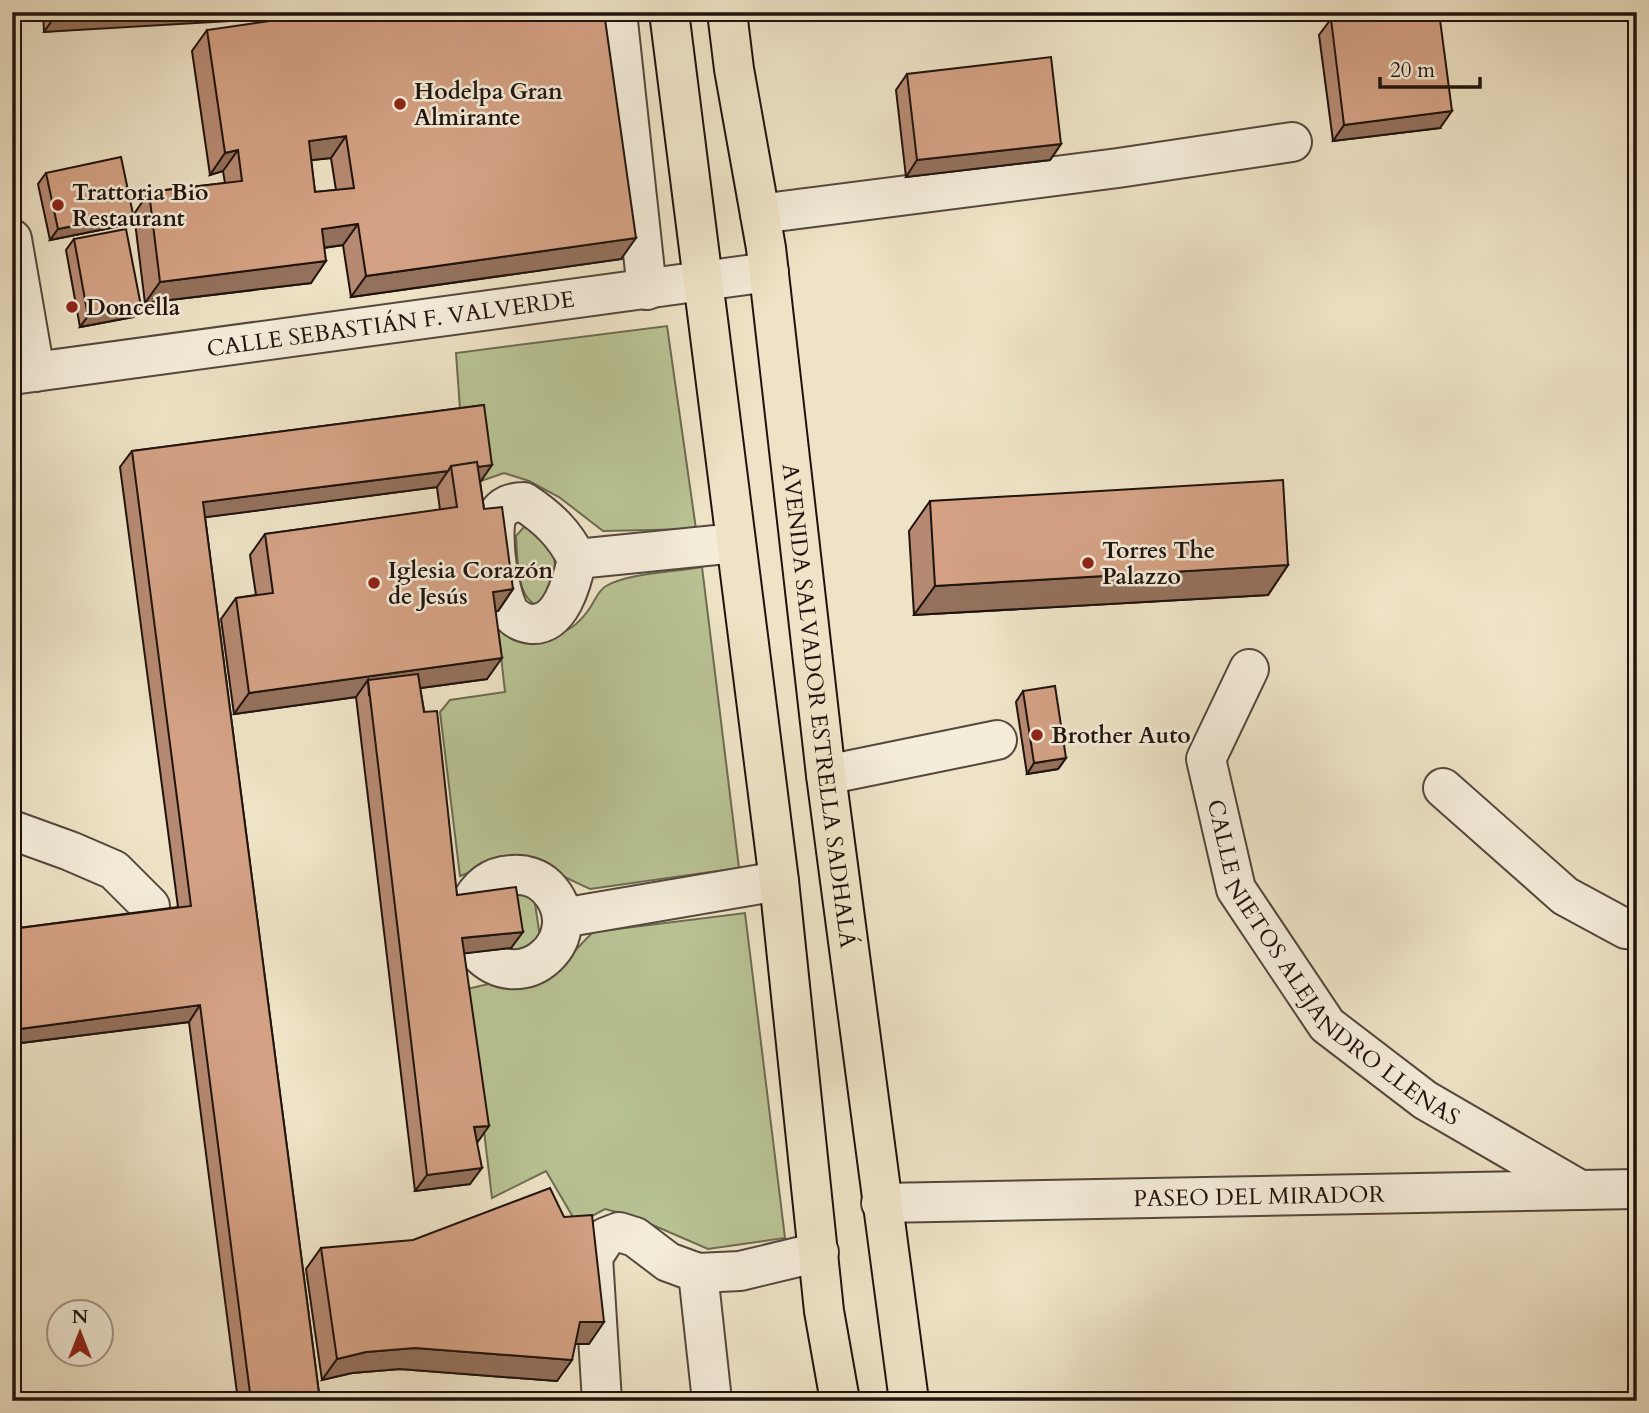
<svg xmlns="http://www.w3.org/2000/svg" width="1649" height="1413" font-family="Cardo,serif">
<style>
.grass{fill:#b9c394;stroke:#6c6b51;stroke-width:2}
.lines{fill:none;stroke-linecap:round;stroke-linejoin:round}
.minor-casing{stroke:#54473c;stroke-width:42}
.highway-casing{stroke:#20130e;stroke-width:42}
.minor{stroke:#f4edda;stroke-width:38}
.highway{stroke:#eee3c6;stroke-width:38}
.wall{fill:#b68a72;stroke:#20130e;stroke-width:2;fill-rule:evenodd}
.shaded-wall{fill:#94715c;stroke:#20130e;stroke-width:2}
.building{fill:#d4a184;stroke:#20130e;stroke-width:2;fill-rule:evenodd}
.poi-dot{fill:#8f2418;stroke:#f4edda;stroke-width:2.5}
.labels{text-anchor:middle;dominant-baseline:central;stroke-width:5;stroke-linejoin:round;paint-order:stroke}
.poi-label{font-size:23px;font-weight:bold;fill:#20130e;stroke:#f4edda;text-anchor:start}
.street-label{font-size:23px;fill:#20130e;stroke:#f4edda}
</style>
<rect width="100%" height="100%" fill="#eee3c6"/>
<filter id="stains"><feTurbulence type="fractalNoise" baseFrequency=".00286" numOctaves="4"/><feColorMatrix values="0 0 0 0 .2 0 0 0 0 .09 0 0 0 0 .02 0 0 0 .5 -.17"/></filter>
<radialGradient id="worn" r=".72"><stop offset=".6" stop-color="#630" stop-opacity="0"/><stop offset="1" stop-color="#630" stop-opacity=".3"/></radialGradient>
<path class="grass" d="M667 326 696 529 603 531 559 497 529 481 504 473 481 481 461 423 456 353Z
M530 520 553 544 557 589 539 607C515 597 518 559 516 536Z
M702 567 739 868 590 889 554 872 480 868 460 876 440 712 450 700 505 692 498 629C536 632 560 648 587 612 594 604 597 591 606 586 628 573 674 572 702 567Z
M509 885 534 897 540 937 534 952 505 949Z
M745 913 785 1238 708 1249 632 1216 605 1209 577 1224 546 1171 492 1198 467 989 514 978 566 960 593 932Z"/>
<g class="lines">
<g class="minor-casing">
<g id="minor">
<path d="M617 12 647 290"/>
<path d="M760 214 1118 168 1292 142"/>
<path d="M12 239 35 372"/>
<path id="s1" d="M12 375 769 272"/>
<path d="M577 559C572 582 561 626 531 624 523 623 517 620 512 615 499 601 490 533 497 516 502 505 513 502 524 502 548 518 564 533 577 559L736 543"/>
<path id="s2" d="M1249 669 1206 759 1236 889 1327 1025 1425 1100 1580 1190"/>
<path d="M826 775 997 740"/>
<path d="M1443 788 1565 896 1626 929 1637 930"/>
<path d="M12 830 70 851 114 870 150 906"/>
<path d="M468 908C477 888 491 876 512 875 525 874 538 878 547 887 593 935 523 1001 478 952"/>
<path d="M562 918 779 881"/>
<path id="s3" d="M881 1203 1637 1189"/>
<path d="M698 1273 712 1401"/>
<path d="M602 1401 593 1257 606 1237 619 1232 635 1237 668 1262 698 1273 740 1271 819 1252"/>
</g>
</g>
<g class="highway-casing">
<g id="highway">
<path d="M669 12 779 881 824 1311 840 1401"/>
<path id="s4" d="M727 12 734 69 766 248 826 775 909 1401"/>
</g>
</g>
<use href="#minor" class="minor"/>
<use href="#highway" class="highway"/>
</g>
<path class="wall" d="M43 12H301L44 32Z
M1331 19 1440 128 1333 141 1319 35Z
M207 30 621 259 351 297 343 245 324 248 311 283 145 303 134 214 149 192 225 183 223 171 210 175 192 51ZM331 158 336 190 315 192 311 160Z
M907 74 1061 144 1050 160 906 177 896 90Z
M46 173 133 214 125 225 50 240 38 184Z
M74 239 133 317 80 327 66 250Z
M484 405 480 482 484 509 513 589 498 611H496L487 679 420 688 457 895 511 948 464 953 477 1143 470 1184 415 1191 356 697 234 714 221 619 236 598 256 595 250 555 265 534 440 510 437 487 205 517 320 1401H238L189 1022 12 1044V929L178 907 120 467 132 451Z
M930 501 1288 565 1268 595 914 615 909 531Z
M1023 691 1066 758 1058 769 1027 774 1016 702Z
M321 1248 589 1344H575L557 1381 400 1369 352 1373 322 1380 306 1269Z"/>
<path class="shaded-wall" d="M58 12H301L297 17 44 32Z
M1452 111 1440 128 1333 141 1344 125Z
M346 136 331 158 294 162 309 141Z
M1061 144 1050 160 906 177 917 160Z
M238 150 223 171 210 175 225 153Z
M133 214 125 225 50 240 58 229Z
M358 224 343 245 307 250 322 229Z
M636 238 621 259 351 297 366 276Z
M326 261 311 283 145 303 160 282Z
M141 306 133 317 80 327 88 316Z
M492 465 481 481 454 485 452 470Z
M448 471 437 487 192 519 203 502Z
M1288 565 1268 595 914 615 935 586Z
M513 589 498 611 479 613 493 592Z
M502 658 487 679 369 695 368 680 356 697 234 714 249 693Z
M1066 758 1058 769 1027 774 1034 763Z
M523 932 511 948 451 955 462 938Z
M200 1005 189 1022 12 1044V1030Z
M489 1126 477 1143 474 1127Z
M482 1168 470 1184 415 1191 427 1175Z
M580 1322H604L589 1344H565Z
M415 1348 572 1360 557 1381 400 1369 352 1373 322 1380 337 1359 366 1352Z"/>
<path class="building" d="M332 12H604L636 238 366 276 358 224 322 229 326 261 160 282 149 192 242 181 238 150 225 153 207 30ZM346 136 354 188 315 192 309 141Z
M1383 12H1439L1452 111 1344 125 1331 19Z
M1051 57 1061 144 917 160 907 74Z
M121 157 133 214 58 229 46 173Z
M126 229 141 306 88 316 74 239Z
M484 405 492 465 478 467 477 462 451 466 448 471 203 502 320 1401H251L200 1005 12 1030V929L191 906 132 451Z
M477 462 484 509 502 507 513 589 493 592 502 658 249 693 236 598 273 593 265 534 457 507 451 466Z
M1283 480 1288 565 935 586 930 501Z
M418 674 424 712 437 711 457 895 516 887 523 932 462 938 489 1126 474 1127 482 1168 427 1175 368 680Z
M1055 686 1066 758 1034 763 1023 691Z
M550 1188 564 1217 592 1215 604 1322H580L572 1360 415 1348 366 1352 337 1359 321 1248 413 1240Z"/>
<g class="poi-dot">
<circle cx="400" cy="104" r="7"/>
<circle cx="58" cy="205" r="7"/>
<circle cx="72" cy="307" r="7"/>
<circle cx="1088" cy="563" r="7"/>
<circle cx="374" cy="583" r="7"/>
<circle cx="1037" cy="735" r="7"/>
</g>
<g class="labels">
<g class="poi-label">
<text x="414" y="91">Hodelpa Gran<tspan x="414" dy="26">Almirante</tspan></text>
<text x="72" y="192">Trattoria Bio<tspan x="72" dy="26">Restaurant</tspan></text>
<text x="86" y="307">Doncella</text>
<text x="1102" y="550">Torres The<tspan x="1102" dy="26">Palazzo</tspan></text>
<text x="388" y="570">Iglesia Corazón<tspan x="388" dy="26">de Jesús</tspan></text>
<text x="1051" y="735">Brother Auto</text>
</g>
<g class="street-label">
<text stroke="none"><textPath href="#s1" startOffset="382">CALLE SEBASTIÁN F. VALVERDE</textPath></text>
<text stroke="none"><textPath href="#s4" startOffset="700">AVENIDA SALVADOR ESTRELLA SADHALÁ</textPath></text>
<text stroke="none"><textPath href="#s2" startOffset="350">CALLE NIETOS ALEJANDRO LLENAS</textPath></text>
<text stroke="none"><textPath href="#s3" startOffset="378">PASEO DEL MIRADOR</textPath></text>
</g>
</g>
<rect width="1649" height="1413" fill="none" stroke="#eee3c6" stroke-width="42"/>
<rect x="14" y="14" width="1621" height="1385" fill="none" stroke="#20130e" stroke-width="3.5"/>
<rect x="21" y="21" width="1607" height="1371" fill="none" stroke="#20130e" stroke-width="2"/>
<g transform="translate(80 1333)"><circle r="33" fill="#f4edda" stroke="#9f9688" stroke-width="2"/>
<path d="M0-5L12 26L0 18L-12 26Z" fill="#8f2418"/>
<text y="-10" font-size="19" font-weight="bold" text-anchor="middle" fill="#20130e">N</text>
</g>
<path d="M1380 77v10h100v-10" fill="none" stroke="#20130e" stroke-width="3.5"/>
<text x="1390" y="77" font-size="21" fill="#20130e" stroke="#f4edda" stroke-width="5" paint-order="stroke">20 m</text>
<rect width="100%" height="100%" filter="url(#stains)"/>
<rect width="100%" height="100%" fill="url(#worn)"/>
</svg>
